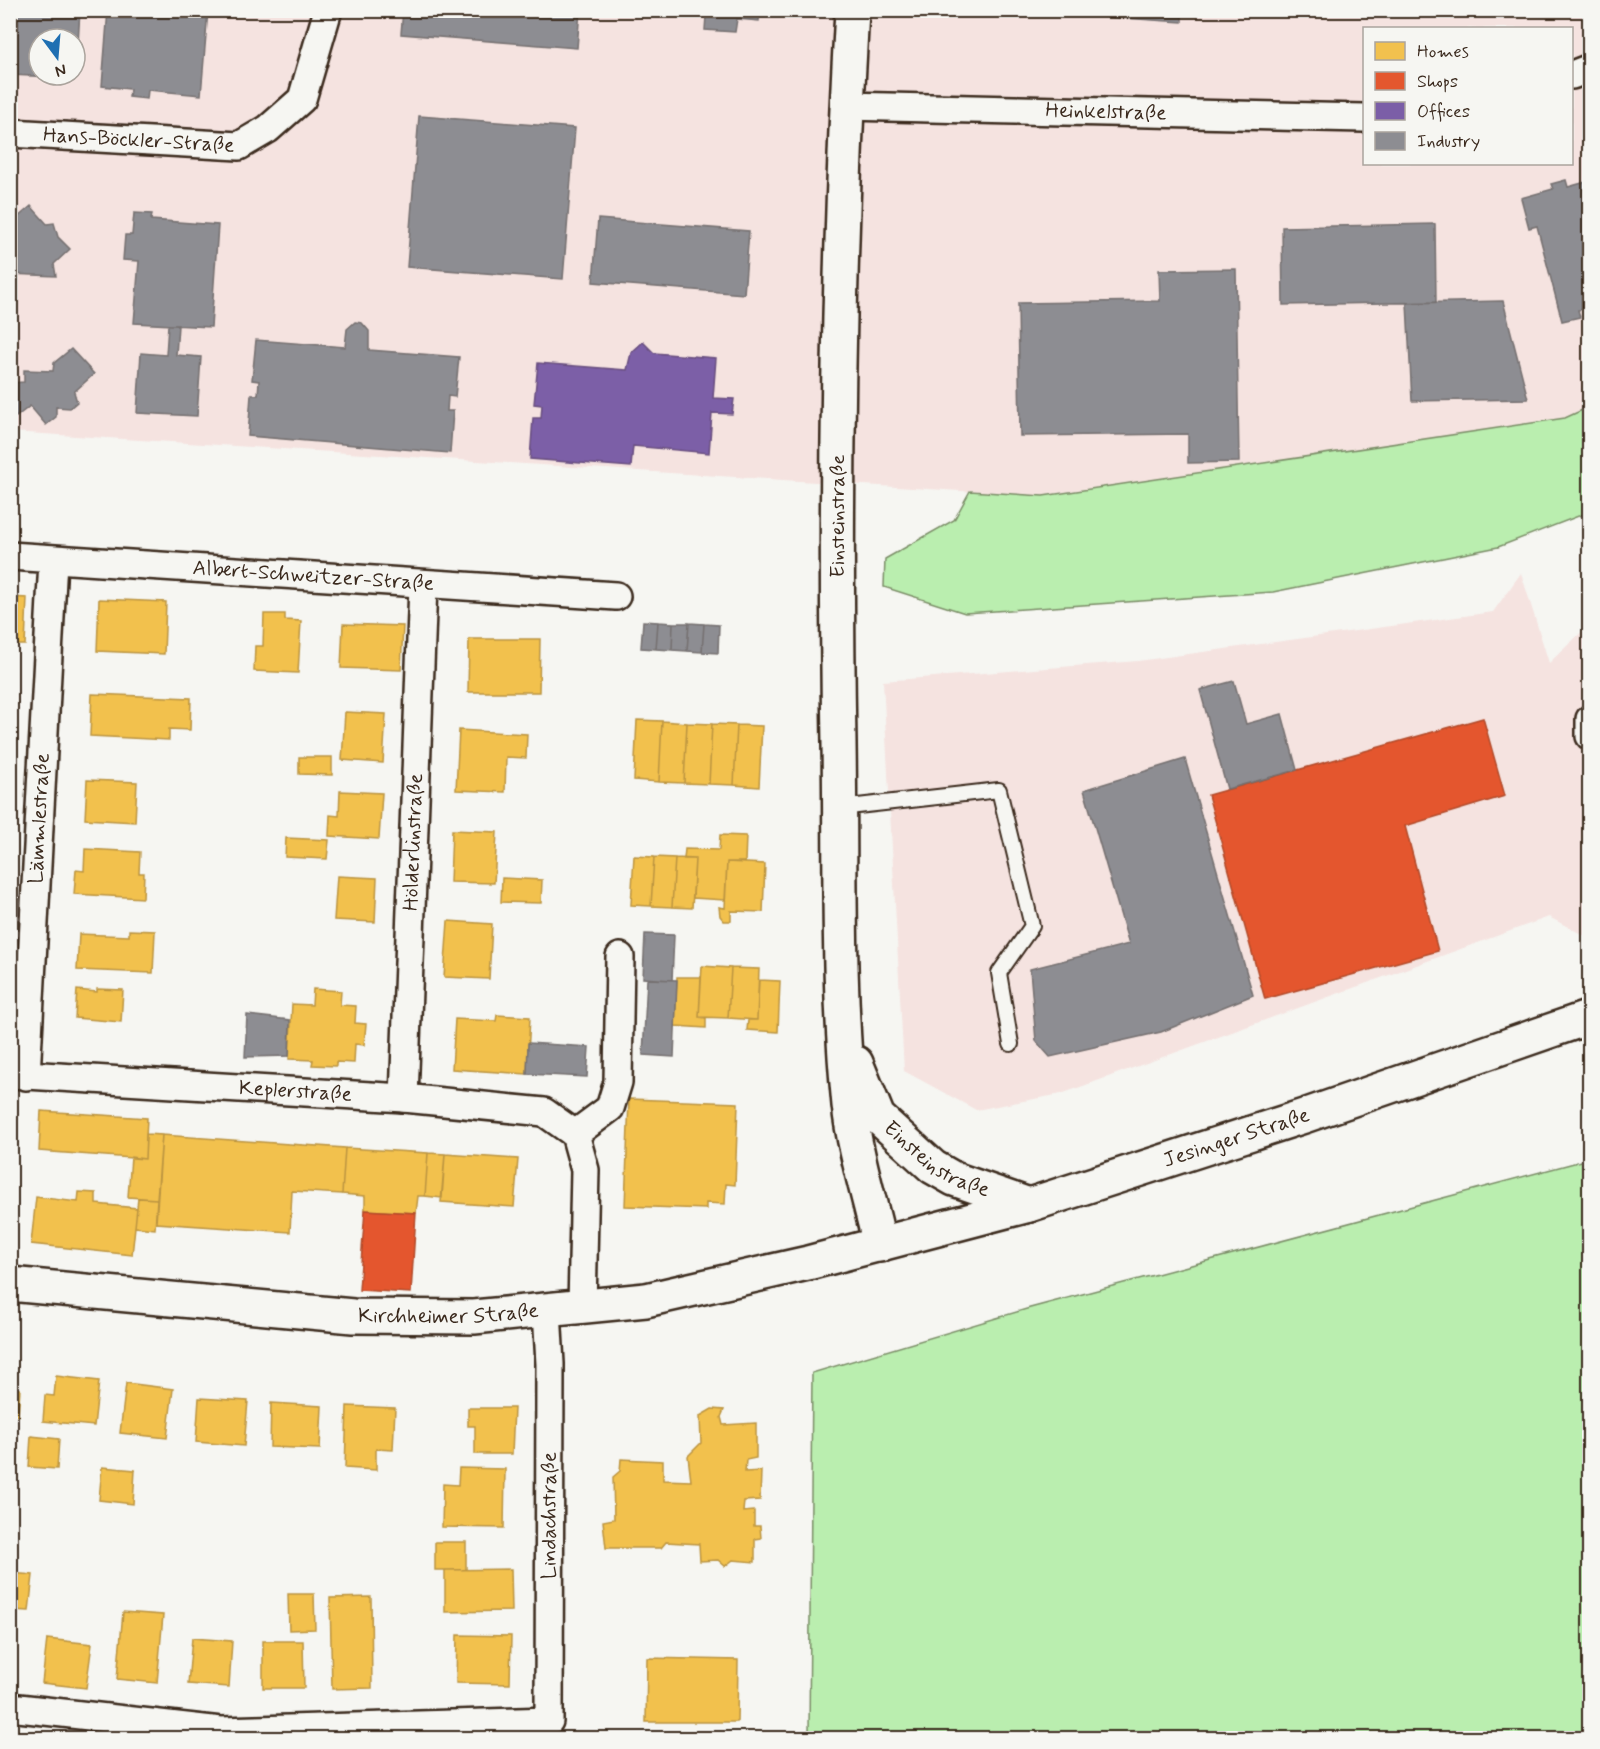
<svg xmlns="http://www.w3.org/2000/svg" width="1600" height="1749" font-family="Mynerve,sans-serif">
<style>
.built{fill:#f5e3e0;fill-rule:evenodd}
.green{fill:#baeeaf;stroke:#7a8c66;stroke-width:1.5}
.homes{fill:#f2c14e;stroke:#bb9440;stroke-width:1.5}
.shops{fill:#e4572e;stroke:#b14a29;stroke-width:1.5}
.offices{fill:#7b5ea7;stroke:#684e7e;stroke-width:1.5}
.industry{fill:#8d8d92;stroke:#746f6f;stroke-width:1.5;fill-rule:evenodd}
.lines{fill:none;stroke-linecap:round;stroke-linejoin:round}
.service-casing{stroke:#3b2a1e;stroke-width:18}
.minor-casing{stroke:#3b2a1e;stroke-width:32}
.tertiary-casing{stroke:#3b2a1e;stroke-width:38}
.secondary-casing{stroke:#3b2a1e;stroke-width:38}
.service{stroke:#f6f6f2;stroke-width:14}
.minor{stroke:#f6f6f2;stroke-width:27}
.tertiary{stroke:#f6f6f2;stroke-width:33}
.secondary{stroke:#f6f6f2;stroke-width:33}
.labels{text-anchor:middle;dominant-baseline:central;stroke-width:6;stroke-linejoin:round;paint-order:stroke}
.street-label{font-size:21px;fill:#3b2a1e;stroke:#f6f6f2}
</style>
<rect width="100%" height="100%" fill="#f6f6f2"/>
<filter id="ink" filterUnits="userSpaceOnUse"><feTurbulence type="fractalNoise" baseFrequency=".0167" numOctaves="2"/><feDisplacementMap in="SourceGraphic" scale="12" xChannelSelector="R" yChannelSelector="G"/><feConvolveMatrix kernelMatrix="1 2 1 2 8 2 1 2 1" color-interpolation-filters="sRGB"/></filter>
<g filter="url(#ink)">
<path class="built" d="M10 11H1589V407L1565 418 1043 496 11 432ZM1364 28H1572V164H1364ZM39 39H75V75H39Z
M1521 573 1549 663 1589 625V938L1549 917 1061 1094 976 1110 904 1071 883 681 1138 661 1493 612Z"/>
<path class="green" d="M1589 407V512L1498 547 1273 592 965 613 884 587 885 559 954 520 970 491 1043 496 1565 418Z
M1589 1159V1738H809L812 1373 1030 1308Z"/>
<path class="homes" d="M10 597 27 598 25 645H10Z
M99 599 166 602 164 654 97 651Z
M264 614H285V620L301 621 298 673 254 671 255 646H263Z
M343 624 403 626 401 670 341 668Z
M469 639H540L539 692H468Z
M92 694 191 698 190 730 169 729V740L90 736Z
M345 712 386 714 383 763 342 760Z
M637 720 662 721 659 782 634 780Z
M662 721 687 723 684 783 659 782Z
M687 723 712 724 709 784 684 783Z
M712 724 737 725 734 785 709 784Z
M737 725 762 726 759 787 734 785Z
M459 730 527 734 526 758 506 757 505 792 456 790Z
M299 757H332V775L299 774Z
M87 780 137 782 135 822 85 819Z
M340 791 382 793 379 839 329 836 330 815 339 816Z
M452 830 497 832 494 883 450 882Z
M720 835 746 836 745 862H727L725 900 693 898 695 859H684L685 849 719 850Z
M286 838 329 840 327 859 285 857Z
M85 849 140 852 139 873H144L143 898 74 894 76 870 84 871Z
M634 856 654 857 651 906 631 905Z
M654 857 675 858 672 907 651 906Z
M675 858 695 859 692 908 672 907Z
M727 862 765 864 763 912 731 911V921H724L720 916 719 907 725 908Z
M337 876 377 878 375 922 334 920Z
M502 878 542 880 541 903 501 902Z
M448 921 492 924 489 979 444 977Z
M129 930 155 931 153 973 77 970 79 934 129 936Z
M702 966 731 968 728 1018 699 1017Z
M731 968 759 969 757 1020 728 1018Z
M677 977H701L699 1017 706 1018V1028L675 1026Z
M759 980 780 981 778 1032 747 1030 748 1020H757Z
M97 989 123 990 121 1022 75 1018 77 990 97 992Z
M313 989 341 991 340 1005 356 1006 355 1023 366 1024 364 1045 355 1044 354 1063 336 1062V1066L312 1065 313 1060 289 1059 292 1004 312 1005Z
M497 1015 530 1017 527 1074 452 1069 455 1019 496 1021Z
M629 1099 738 1103 735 1185 726 1184 725 1204 706 1203V1209L625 1206Z
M41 1111 147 1118 145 1159 39 1151Z
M146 1134 162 1135 157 1199 128 1197 131 1157 145 1159Z
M162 1135 345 1148 342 1194 292 1191 290 1232 156 1223Z
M345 1148 428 1153 425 1196H418L416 1213 365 1210V1196L342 1194Z
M428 1153 445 1154 442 1198 425 1196Z
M445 1154 518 1159 514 1207 441 1202Z
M79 1192 96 1193V1204L137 1208 132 1255 31 1244 36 1197 78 1202Z
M138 1198 157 1199 155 1229 135 1227Z
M10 1371 15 1372 13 1388 20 1389 18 1416 10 1415Z
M56 1376 99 1381 94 1426 43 1421 45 1395 54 1396Z
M126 1383 173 1389 167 1438 120 1433Z
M199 1398 248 1401 244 1446 196 1442Z
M271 1403 322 1406 320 1449 270 1447Z
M347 1406 395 1408 393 1450 376 1449V1470L345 1468Z
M468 1408H514L512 1454H475V1426H468Z
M712 1409 724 1410 721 1417 723 1425 756 1423V1458L746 1460 745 1472 761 1471 760 1500 744 1501 743 1512 754 1511V1526H760L761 1538 755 1539V1562L733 1560 725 1566 718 1560 700 1561 699 1544 666 1542 661 1548H606L603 1521 614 1519 613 1477 620 1471 621 1459 663 1461V1480L691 1481 688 1456 701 1443 700 1416Z
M31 1436 59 1439 57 1469 29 1467Z
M102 1467 135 1470 133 1504 99 1500Z
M459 1468 505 1469 504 1528 442 1527 443 1484 458 1485Z
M435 1542H466V1570H435Z
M511 1569 512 1611 445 1612V1570Z
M10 1573 33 1575 29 1611 10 1610Z
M288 1594H314L315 1629 289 1630Z
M371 1597 372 1688 332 1689 330 1598Z
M123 1612 163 1615 157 1683 117 1679Z
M457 1635 511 1636 510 1684 456 1683Z
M192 1638 232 1641 229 1687 188 1684Z
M47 1639 92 1644 86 1688 42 1683Z
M263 1641H303L304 1688H263Z
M10 1647H14L13 1665H10Z
M647 1658 738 1660 737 1722H646Z"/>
<path class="shops" d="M1483 718 1505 796 1405 826 1438 951 1265 999 1208 795Z
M365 1210 416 1213 411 1293 359 1290Z"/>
<path class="offices" d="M643 342 654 353 716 358 713 398 734 399 732 414 712 413 709 453 633 446 631 467 530 459 533 418H541L542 405 534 404 538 363 627 370 631 353Z"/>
<path class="industry" d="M10 10H80L76 78 10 75ZM39 39H75V75H39Z
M108 10H208L201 95 148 90 147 99 129 97 130 89 102 86Z
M403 10H580L577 48 401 34Z
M684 10H760L759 21 737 19 735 32 705 30 706 16 684 14Z
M1003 10H1182V22Z
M419 116 575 128 563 279 407 267Z
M1566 180 1568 187 1586 182 1590 196V308L1578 310 1580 317 1562 321 1537 226 1529 228 1521 198 1553 189 1551 184Z
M31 206 47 224 54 223 58 237 70 249 54 264 56 276 10 274V211L17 218Z
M134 213 152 214 151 220 218 225 211 327 134 323 139 261 123 260 125 235H132Z
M598 219 749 231 744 294 593 282Z
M1435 224 1436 302 1283 305 1282 227Z
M1236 269 1239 462 1188 463V434L1020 436 1018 303 1160 301 1159 270Z
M1503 301 1528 399 1412 401 1407 303Z
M355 322 362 323 369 331V350L459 357 455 397 448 396 447 411H453L450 453 248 436 251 395H258L259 381 252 380 256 340 345 347 347 329Z
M168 325H178L176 355 201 357 197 416 137 413 141 353 166 355Z
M71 349 94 374 74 392 77 402 70 408 56 407V417L46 425 30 406 16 417 10 411V383L24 382V370L53 371 54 363Z
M643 621 658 622 656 649 641 648Z
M658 622 673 623 672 650 656 649Z
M673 623H689L687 651 672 650Z
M689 623 704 624 702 652 687 651Z
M704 624 719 625 718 653 702 652Z
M1234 681 1246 724 1282 714 1297 770 1227 789 1200 690Z
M1185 759 1253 995 1161 1032 1050 1057 1036 1041 1030 969 1129 944 1084 790Z
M645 934 674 935 672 980 643 978Z
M647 979 677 980 674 1057 643 1055Z
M247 1015 290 1020 289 1056 245 1057Z
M528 1043 589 1047 587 1077 527 1074Z"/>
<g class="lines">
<g class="service-casing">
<path id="service" d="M840 808 999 790 1032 926 999 973 1011 1044"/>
</g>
<g class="minor-casing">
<g id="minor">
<path d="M1572 75 1590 68"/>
<path id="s1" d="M846 106 1364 118"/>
<path id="s2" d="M10 133 239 146 268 129 302 99 328 10"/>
<path id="s3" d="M10 556 616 596"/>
<path d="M1590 719V736"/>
<path id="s4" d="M10 1074 404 1098 544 1112 575 1134 585 1170 582 1307"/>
<path id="s5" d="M26 1076 53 560"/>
<path id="s6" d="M404 1098 423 585"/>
<path d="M575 1134 610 1108 618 1082 620 957"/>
<path id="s7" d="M10 1707 221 1731 549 1721 550 1364 547 1311"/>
</g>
</g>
<g class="tertiary-casing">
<g id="tertiary">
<path d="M852 10C838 255 835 500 839 744 841 864 837 986 849 1105 854 1150 870 1200 880 1245"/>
<path id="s8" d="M856 1063 878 1117 933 1167 954 1179 1029 1205"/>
</g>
</g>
<g class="secondary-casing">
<g id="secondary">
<path id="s9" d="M10 1284 353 1316 474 1317 646 1300 808 1263 1029 1205 1304 1116 1590 1017"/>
</g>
</g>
<use href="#service" class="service"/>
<use href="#minor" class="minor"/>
<use href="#tertiary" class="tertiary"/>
<use href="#secondary" class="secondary"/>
</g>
</g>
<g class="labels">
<g class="street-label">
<text stroke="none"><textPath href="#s1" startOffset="260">Heinkelstraße</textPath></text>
<text stroke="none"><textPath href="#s2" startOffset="129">Hans-Böckler-Straße</textPath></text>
<text transform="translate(838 516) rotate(-90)">Einsteinstraße</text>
<text stroke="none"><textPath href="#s3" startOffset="304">Albert-Schweitzer-Straße</textPath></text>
<text stroke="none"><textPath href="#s5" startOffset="258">Lämmlestraße</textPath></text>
<text stroke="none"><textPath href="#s6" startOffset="256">Hölderlinstraße</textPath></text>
<text stroke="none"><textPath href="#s4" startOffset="286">Keplerstraße</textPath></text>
<text stroke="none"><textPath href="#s9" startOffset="1251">Jesinger Straße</textPath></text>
<text stroke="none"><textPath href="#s8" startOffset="132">Einsteinstraße</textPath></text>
<text stroke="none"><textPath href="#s9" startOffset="440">Kirchheimer Straße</textPath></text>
<text stroke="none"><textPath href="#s7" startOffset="746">Lindachstraße</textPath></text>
</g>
</g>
<rect width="1600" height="1749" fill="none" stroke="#f6f6f2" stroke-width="36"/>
<rect x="18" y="18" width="1564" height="1713" fill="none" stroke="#3b2a1e" stroke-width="2" filter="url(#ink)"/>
<rect x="1363" y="27" width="210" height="138" fill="#f6f6f2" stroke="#aba49d" stroke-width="1.5"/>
<rect x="1375" y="42" width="30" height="18" fill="#f2c14e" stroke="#aba49d" stroke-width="1.5"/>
<text x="1417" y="57" font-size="18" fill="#3b2a1e">Homes</text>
<rect x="1375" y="72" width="30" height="18" fill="#e4572e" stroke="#aba49d" stroke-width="1.5"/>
<text x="1417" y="87" font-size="18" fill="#3b2a1e">Shops</text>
<rect x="1375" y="102" width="30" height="18" fill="#7b5ea7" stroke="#aba49d" stroke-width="1.5"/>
<text x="1417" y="117" font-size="18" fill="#3b2a1e">Offices</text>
<rect x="1375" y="132" width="30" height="18" fill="#8d8d92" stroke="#aba49d" stroke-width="1.5"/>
<text x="1417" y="147" font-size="18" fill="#3b2a1e">Industry</text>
<g transform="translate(57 57) rotate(164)"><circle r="28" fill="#f6f6f2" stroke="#aba49d" stroke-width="1.5"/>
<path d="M0-4.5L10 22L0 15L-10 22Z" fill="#1f6fb2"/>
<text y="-9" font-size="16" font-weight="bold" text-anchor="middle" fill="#3b2a1e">N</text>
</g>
</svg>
